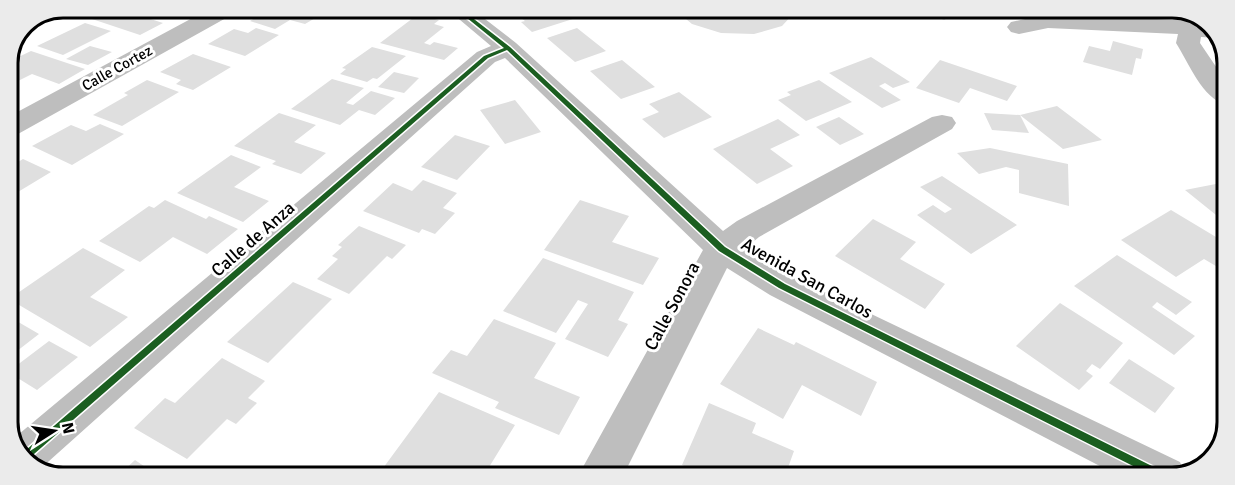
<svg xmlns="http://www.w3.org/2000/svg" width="1235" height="485" font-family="Signika,sans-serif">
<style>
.building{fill:#dfdfdf}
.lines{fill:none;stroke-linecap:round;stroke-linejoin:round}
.minor{fill:#bebebe;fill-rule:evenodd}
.cycleway-casing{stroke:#fff;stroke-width:3}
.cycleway{fill:#1b5e20;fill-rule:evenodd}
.labels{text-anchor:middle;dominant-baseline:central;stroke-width:6;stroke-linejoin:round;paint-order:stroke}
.far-street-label{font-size:15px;fill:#000;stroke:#fff}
.street-label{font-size:18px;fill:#000;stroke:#fff}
.rim{fill:none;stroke:#000;stroke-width:3}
</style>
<rect width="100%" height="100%" fill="#fff"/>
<path class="building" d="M111 8H153L138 15 163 23 140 35 89 18Z
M273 8H322L329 10 305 24 290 20 275 29 250 21Z
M510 9H564L576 18 532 32 521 22 525 21Z
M674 9H793L794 13 782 26 754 34 721 33 692 24Z
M921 10H962L944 20Z
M417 15 439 20 434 24 444 27 424 43 430 45 434 42 458 48 444 60 380 43Z
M85 23 111 31 63 55 37 46Z
M256 28 279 35 245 56 208 44 234 29 248 33Z
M577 28 606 51 575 62 547 38Z
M1113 41 1143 49 1141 59 1136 58 1132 75 1083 62 1089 46 1110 51Z
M90 46 112 52 88 65 66 59Z
M372 47 406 56 377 79 373 78 367 82 340 74 346 69 342 68Z
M31 51 85 69 59 84 32 74 8 86V62Z
M193 54 231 67 193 90 176 84 181 80 160 72Z
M871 57 910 82 893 88 885 83 879 86 901 100 882 108 829 73Z
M622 60 655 87 621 99 590 71Z
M940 60 1017 86 1007 101 970 88 959 103 916 88Z
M394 72 419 78 404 93 378 87Z
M332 79 364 88 346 103 353 105 371 91 395 98 375 115 359 110 340 125 291 109Z
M147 80 179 92 122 126 93 115 128 95 124 93Z
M819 80 852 102 806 121 778 100 791 95 787 92Z
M679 92 712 117 664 138 642 119 659 112 649 104Z
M515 100 541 132 505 144 480 110Z
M1057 106 1102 140 1063 149 1020 115Z
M279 113 316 125 294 142 326 153 301 174 272 164 276 161 234 146Z
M984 113 1020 115 1029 133 992 130Z
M839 117 864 134 840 145 816 127Z
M778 119 800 135 770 149 793 166 757 184 713 149Z
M100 124 124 134 72 165 32 146 71 125 86 131Z
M455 135 490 146 457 180 421 167Z
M990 148 1068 164 1069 206 1019 193V170L1006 167 979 174 957 153Z
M231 155 261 167 234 187 269 201 243 222 177 193Z
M23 159 51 172 8 198V168Z
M942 176 1017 225 971 254 917 215 933 205 945 213 952 209 920 187Z
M423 180 457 193 443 208 455 213 435 234 422 229 419 233 363 211 393 183 412 191Z
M1226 182V223L1185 190Z
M165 200 206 219 209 216 238 229 207 254 173 237 140 262 99 241 149 206 154 208Z
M580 200 629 216 612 242 659 258 643 285 544 250Z
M1171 210 1226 243V272L1204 259 1176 277 1121 240Z
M873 219 916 242 900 259 945 284 925 309 835 256Z
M359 226 406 245 392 259 387 256 349 294 317 279 338 259 332 256 342 247 338 245Z
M83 248 125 270 90 297 128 317 90 347 9 299Z
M1117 255 1192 302 1176 315 1157 302 1152 307 1195 336 1174 355 1074 286Z
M543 258 634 292 618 320 628 324 608 357 565 339 588 304 578 300 556 333 503 311Z
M293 282 332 299 268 363 227 342Z
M1060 303 1123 343 1100 369 1092 364 1086 371 1093 376 1079 390 1016 346Z
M8 316 39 334 8 358Z
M494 319 556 343 534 378 580 397 559 435 495 408 499 402 432 373 451 350 467 356Z
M758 328 794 345 796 342 877 382 861 416 802 385 783 419 720 384Z
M49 341 78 357 37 390 8 372Z
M222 358 265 381 248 398 257 403 236 424 227 419 187 459 134 428 165 398 175 403Z
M1129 359 1175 388 1155 413 1109 383Z
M439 392 515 425 486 472 493 476 378 475Z
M709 403 756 423 752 433 794 451 785 476H706L682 465Z
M135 460 157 475H119Z
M88 466 100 475H78Z
M1011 468 1032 477H1010Z"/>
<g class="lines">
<path class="minor" d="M211 8H238L235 13 18 134 8 136V117Z
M447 9H472L516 43 723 231 737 221 932 117 942 115 952 117 956 123 952 129 759 237 746 248 794 277 1180 462 1185 474 1172 477H1121L770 295 727 268 623 476H578L703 250 505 58 495 62 39 470 19 456 13 439 477 52 491 46Z
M1177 11H1190L1200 18 1201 23C1212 24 1216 28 1219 38L1201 37 1200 43 1227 83V105C1202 99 1189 63 1176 43L1178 34 1048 28 1019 34 1011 32 1007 27 1011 22 1048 14 1178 20Z"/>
<g class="cycleway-casing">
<path id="cycleway" d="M456 9H461L510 47 725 247 785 284 1168 474 1169 477H1155L779 288 719 251 507 50 488 58 26 461 19 456 484 56 504 48Z"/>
</g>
<use href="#cycleway" class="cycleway"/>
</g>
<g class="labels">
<g class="far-street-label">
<text transform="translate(117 68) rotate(-29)">Calle Cortez</text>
</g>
<g class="street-label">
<text transform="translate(253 239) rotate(-41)">Calle de Anza</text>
<text transform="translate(807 278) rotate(29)">Avenida San Carlos</text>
<text transform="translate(672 306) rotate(-62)">Calle Sonora</text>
</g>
</g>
<path d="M0 0H1235V485H0ZM63 18H1172A45 45 0 0 1 1217 63V422A45 45 0 0 1 1172 467H63A45 45 0 0 1 18 422V63A45 45 0 0 1 63 18Z" fill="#ebebeb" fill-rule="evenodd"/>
<path class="rim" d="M63 18H1172A45 45 0 0 1 1217 63V422A45 45 0 0 1 1172 467H63A45 45 0 0 1 18 422V63A45 45 0 0 1 63 18Z"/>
<g transform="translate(54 431) rotate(78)" stroke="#ffffff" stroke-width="4.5" paint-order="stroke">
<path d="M0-4.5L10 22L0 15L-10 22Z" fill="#000000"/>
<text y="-9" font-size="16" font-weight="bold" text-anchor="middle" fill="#000000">N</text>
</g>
</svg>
